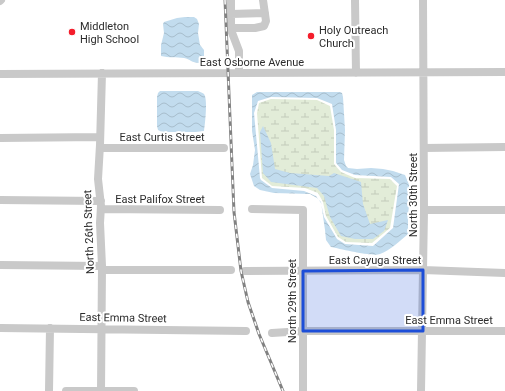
<svg xmlns="http://www.w3.org/2000/svg" width="505" height="391" font-family="Roboto,sans-serif">
<style>
.wetland{fill:url(#wetland-marsh)}
.water{fill:url(#water-waves);fill-rule:evenodd}
.lines{fill:none;stroke-linecap:round;stroke-linejoin:round}
.minor{stroke:#c9c9c9;stroke-width:8}
.rail-casing{stroke:#818181;stroke-width:3}
.rail{stroke:#fff;stroke-width:1.5;stroke-dasharray:4.5;stroke-linecap:butt}
.marked{fill:#1d4ed8;fill-opacity:0.2;stroke:#1d4ed8;stroke-width:3;stroke-linejoin:round}
.poi-dot{fill:#f41d2b;stroke:#fff;stroke-width:1.5}
.labels{text-anchor:middle;dominant-baseline:central;stroke-width:4;stroke-linejoin:round;paint-order:stroke}
.poi-label{font-size:11px;fill:#2c2c2c;stroke:#fff;text-anchor:start}
.street-label{font-size:11px;fill:#2c2c2c;stroke:#fff}
</style>
<defs>
<pattern id="wetland-marsh" width="20" height="14" patternUnits="userSpaceOnUse"><rect width="20" height="14" fill="#e2ecd8"/><path d="M1 5h8M5 5V1M11 12h8M15 12V8" fill="none" stroke="#c2cbba"/></pattern>
<pattern id="water-waves" width="16" height="10" patternUnits="userSpaceOnUse"><rect width="16" height="10" fill="#c2dcee"/><path d="M0 5q4-4 8 0t8 0" fill="none" stroke="#a7bdcc"/></pattern>
</defs>
<rect width="100%" height="100%" fill="#fff"/>
<path class="wetland" d="M271 99 317 100 330 106 334 130V164L341 172 355 178 390 179 397 186 390 228 372 243 346 242 338 237 326 216 323 202 318 193 305 188 272 186 262 178 257 113 259 103Z"/>
<path class="water" d="M185 17H194L197 19 199 24 198 33 200 45 204 50V58L199 63C192 63 190 59 184 58 176 57 169 58 161 56V45L164 33 163 24 164 22 177 18Z
M160 91H198C200 92 203 93 204 94 208 99 205 124 204 131L196 132H162L158 130 157 126V97L158 93Z
M257 92H340L342 93 343 97 345 130 344 160 346 166 348 168 357 169 371 168 383 169 393 171 405 175 408 182 411 191 408 214V234C401 240 389 251 380 254 373 257 341 249 331 247L326 240 325 230 321 202 317 198 310 194 274 193 260 190 254 186 250 174 253 165 255 150 252 131V95ZM271 97 317 98 332 104 336 130V163L342 170 355 175 391 177 399 184 393 228 373 246 345 244 337 239 324 217 321 203 316 196 304 191 272 188 261 180 260 178 254 113 258 101Z
M263 126 271 143 275 169 290 173 329 176 334 173 361 182 363 204 370 224 388 220 384 231 373 239H355L341 236 330 217 324 196 317 188 271 182 263 173 260 132Z"/>
<g class="lines">
<path class="minor" d="M231 0V30L239 51V73
M355 0 356 73
M0 1 1 0
M231 14 265 13
M231 28H255L264 26 266 21 263 0
M0 74 239 73 505 72
M0 138 100 137
M100 148H224
M424 148 505 147
M0 200 101 201
M101 209 220 210
M252 209 303 210V391
M424 210H505
M0 265 102 266
M102 270H231
M245 271 423 270 505 273
M0 328 246 331
M272 333 303 331H505
M49 391 50 328
M66 391H134
M101 391 102 266 100 223 101 206 98 179 100 145 102 73
M421 391 424 210 423 0"/>
<g class="rail-casing">
<path id="rail" d="M225 0 234 212 241 271 248 302 259 334 283 391"/>
</g>
<use href="#rail" class="rail"/>
</g>
<path class="marked" d="M423 270V331H303V271Z"/>
<g class="poi-dot">
<circle cx="72" cy="32" r="4"/>
<circle cx="311" cy="36" r="4"/>
</g>
<g class="labels">
<g class="poi-label">
<text x="80" y="26">Middleton<tspan x="80" dy="13">High School</tspan></text>
<text x="319" y="30">Holy Outreach<tspan x="319" dy="13">Church</tspan></text>
</g>
<g class="street-label">
<text x="252" y="62">East Osborne Avenue</text>
<text x="162" y="137">East Curtis Street</text>
<text transform="translate(413 195) rotate(-90)">North 30th Street</text>
<text x="160" y="199">East Palifox Street</text>
<text transform="translate(89 232) rotate(-92)">North 26th Street</text>
<text x="375" y="260">East Cayuga Street</text>
<text transform="translate(292 301) rotate(-90)">North 29th Street</text>
<text transform="translate(123 318) rotate(1)">East Emma Street</text>
<text x="449" y="320">East Emma Street</text>
</g>
</g>
</svg>
